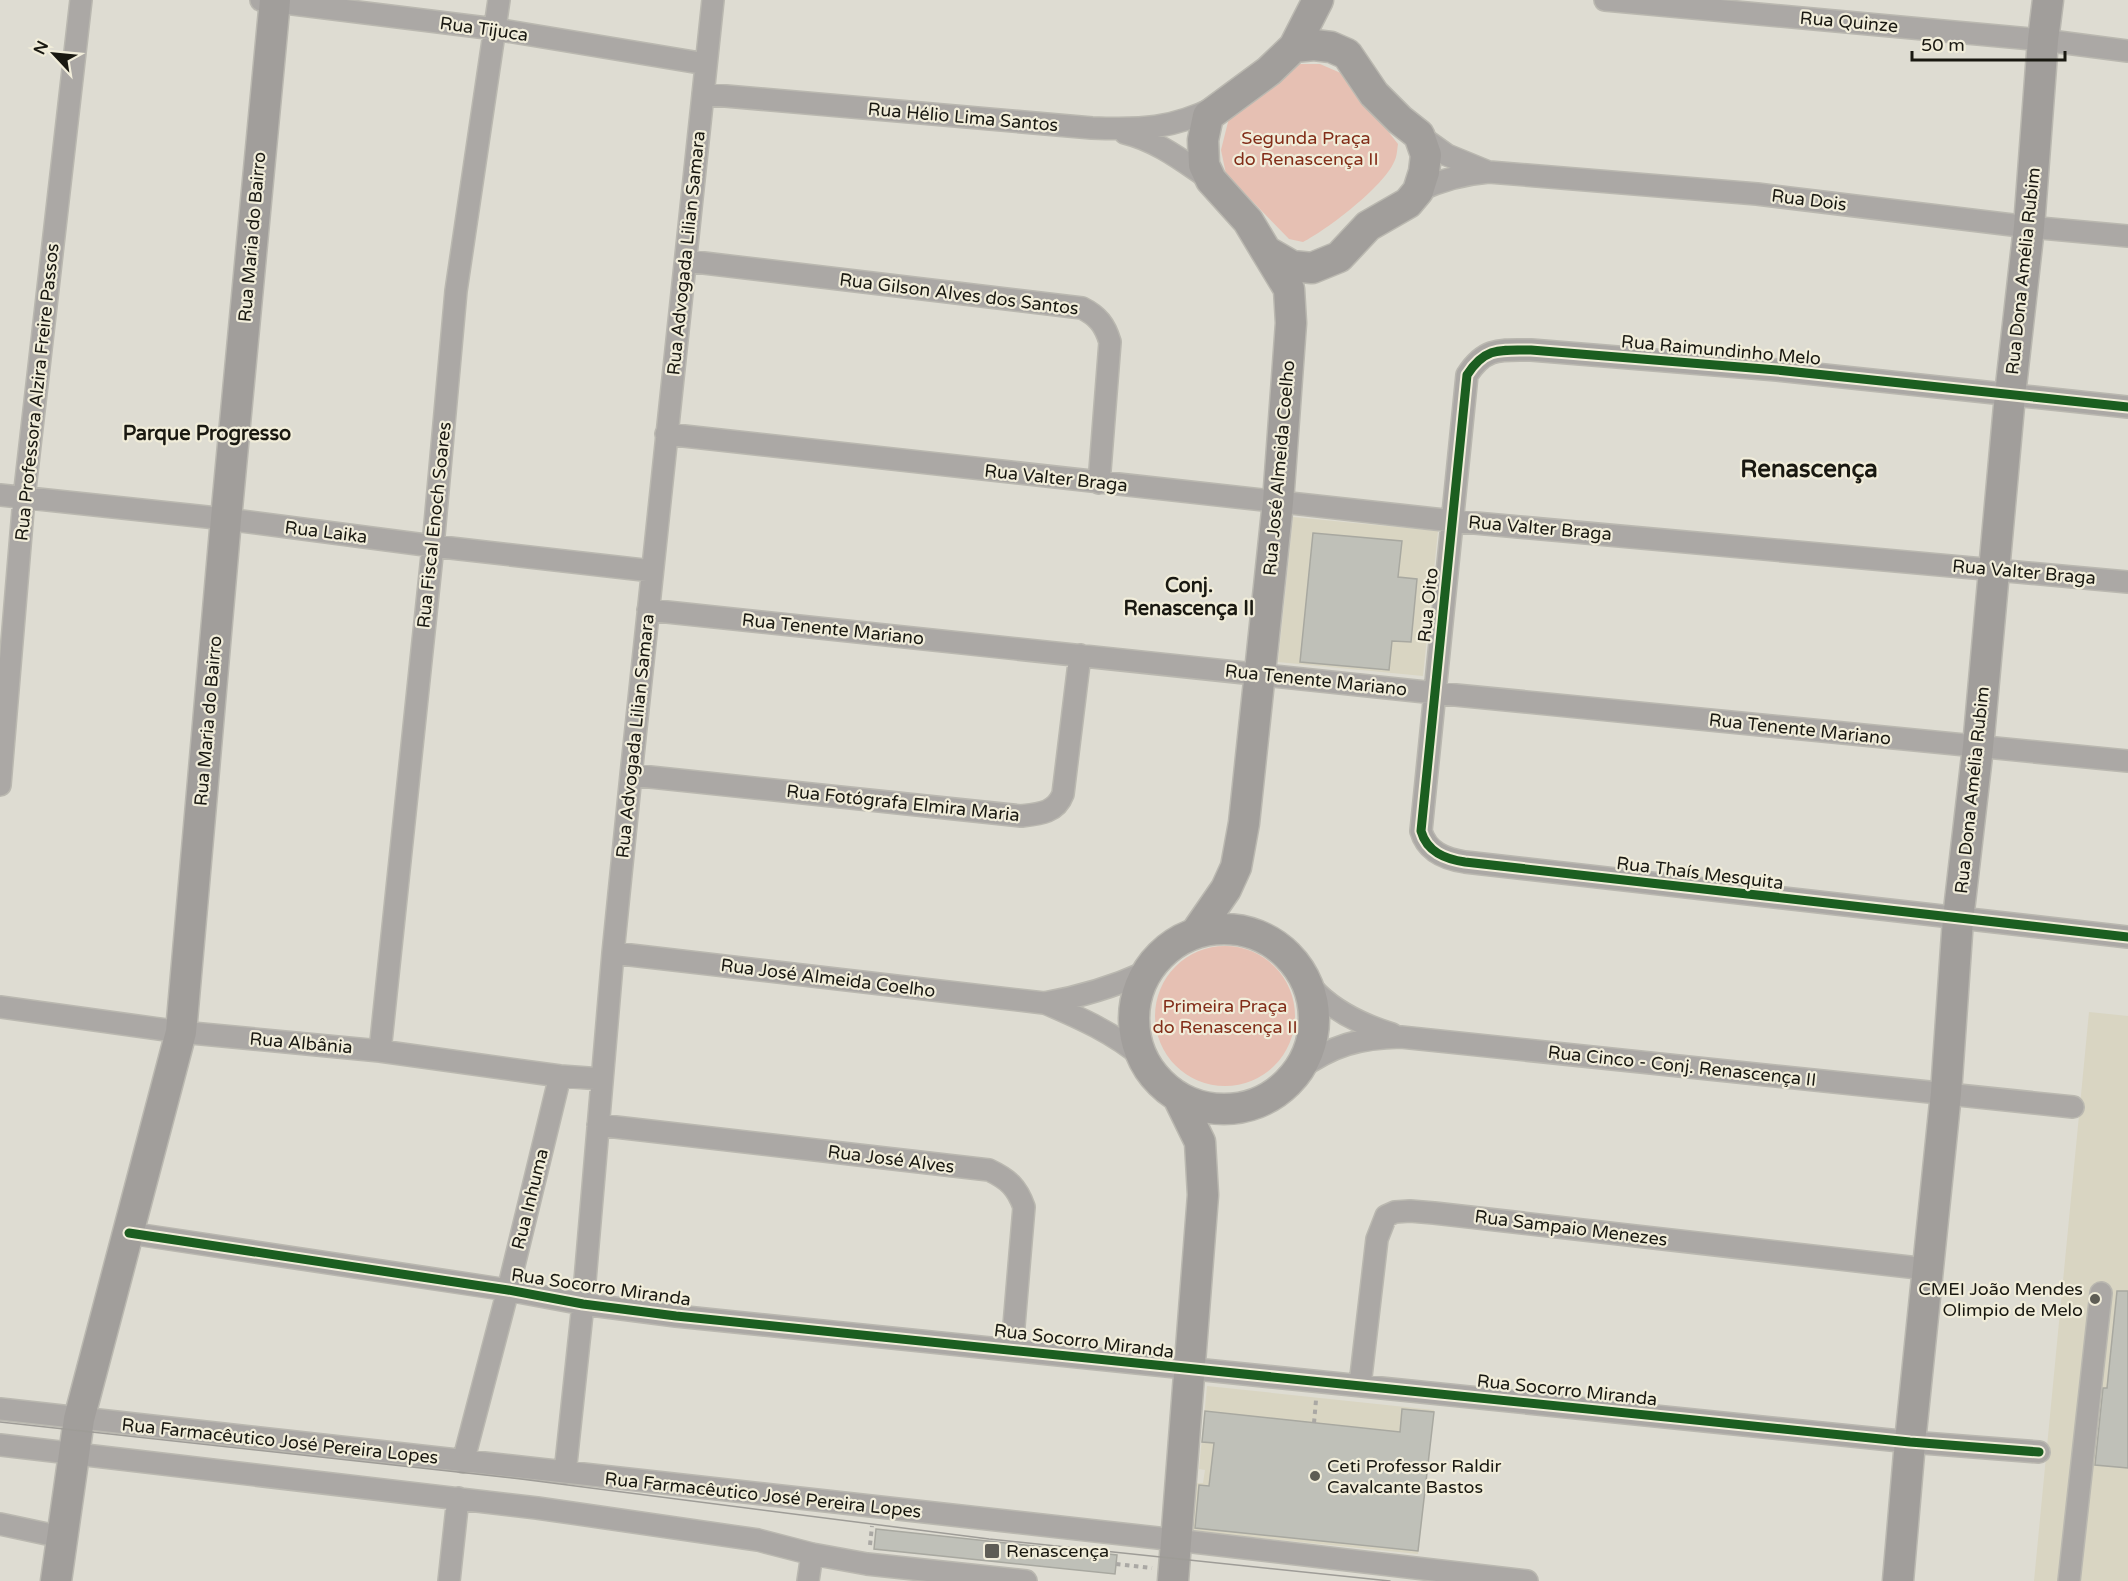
<svg xmlns="http://www.w3.org/2000/svg" width="2128" height="1581" font-family="'Varela Round',sans-serif">
<style>
.built{fill:#d9d5c2}
.green{fill:#e6c0b3}
.building{fill:#bfc0b8;stroke:#a8a8a0;stroke-width:1.5}
.lines{fill:none;stroke-linecap:round;stroke-linejoin:round}
.street-casing{stroke:#bab8b0;stroke-width:24}
.secondary-casing{stroke:#bab8b0;stroke-width:33}
.path{stroke:#aaa8a4;stroke-width:4;stroke-dasharray:4.5 4.5;stroke-linecap:butt}
.street{stroke:#aba8a5;stroke-width:21}
.secondary{stroke:#a19e9b;stroke-width:30}
.tram{stroke:#9e9c97;stroke-width:1.5}
.cycleway-casing{stroke:#f1edda;stroke-width:13}
.cycleway{stroke:#1b5e20;stroke-width:9}
.poi-dot{fill:#5e5d55;stroke:#f1edda;stroke-width:2}
.labels{text-anchor:middle;dominant-baseline:central;stroke-width:4.5;stroke-linejoin:round;paint-order:stroke}
.street-label{font-size:18px;fill:#191811;stroke:#f1edda}
.park-label{font-size:18px;fill:#822d19;stroke:#f1edda}
.poi-label{font-size:18px;fill:#191811;stroke:#f1edda;text-anchor:start}
.neighbourhood-label{font-size:20px;font-weight:bold;fill:#191811;stroke:#f1edda}
.district-label{font-size:24px;font-weight:bold;fill:#191811;stroke:#f1edda}
</style>
<rect width="100%" height="100%" fill="#dedcd2"/>
<path class="built" d="M1293 517 1438 531 1423 676 1278 662Z
M2089 1012 2128 1016V1581H2034Z
M1207 1386 1434 1410 1418 1554 1192 1531 1197 1483H1203L1205 1470 1199 1469Z"/>
<path class="green" d="M1294 64H1320L1343 74 1398 144C1397 150 1397 157 1394 162 1384 186 1327 230 1303 242L1289 239 1226 174 1221 150 1229 118Z
M1155 1016a70 70 0 1 1 140 0a70 70 0 1 1-140 0Z"/>
<path class="building" d="M1313 533 1402 541 1398 577 1417 579 1411 642 1392 641 1389 670 1300 662Z
M2117 1291H2128V1468L2095 1465 2103 1388H2107Z
M1402 1409 1434 1412 1418 1551 1195 1528 1199 1485 1209 1486 1214 1443 1202 1442 1205 1411 1400 1432Z
M876 1529 1117 1555 1115 1574 874 1549Z"/>
<g class="lines">
<g class="street-casing">
<path id="street" d="M261 0 495 29 706 64
M1605 0 2043 40 2128 51
M703 94 1092 128C1142 130 1171 129 1216 107
M1125 133C1158 141 1184 162 1211 180
M1419 135 1447 155 1486 171
M1418 191C1441 180 1464 174 1489 172L1757 194 2029 227 2128 236
M687 261 1082 308C1098 316 1105 325 1110 342L1099 483
M2128 407 1777 370 1531 350C1500 350 1485 347 1467 375L1421 831C1427 852 1445 859 1465 862L2128 937
M666 434 1453 521 2128 582
M0 495 226 519 433 546 652 571
M648 610 1435 693 2128 761
M631 775 1021 816C1039 814 1056 813 1063 794L1080 655
M0 785 24 498 81 0
M613 953 1044 1003C1080 997 1113 987 1146 972
M1296 963C1303 973 1309 985 1318 994 1338 1013 1366 1026 1392 1034
M1045 1003C1080 1018 1114 1033 1143 1058
M0 1007 181 1032 380 1051 560 1076 602 1079
M380 1051 433 546 456 291 499 0
M1298 1070C1333 1045 1359 1038 1401 1037L2073 1107
M598 1125 989 1170C1008 1179 1017 1187 1024 1207L1012 1349
M129 1233 508 1290 583 1304 676 1316 1910 1442 2039 1452
M1360 1385 1377 1239 1386 1216 1395 1212 1410 1211 1434 1213 1927 1269
M0 1409 1176 1540 1527 1581
M0 1445 537 1508 758 1540 812 1554 867 1564 1026 1581
M463 1462 508 1290 560 1076
M565 1473 583 1304 613 953 631 775 713 0
M0 1524 61 1537
M449 1581 458 1498
M808 1581 812 1554
M2069 1581 2101 1293"/>
</g>
<g class="secondary-casing">
<path id="secondary" d="M1314 45 1331 47 1347 54 1374 94 1400 120 1419 135 1426 155 1424 172 1418 191 1408 203 1368 226 1339 257 1312 268 1292 266 1266 251 1248 221 1211 180 1204 165 1203 140 1208 116 1269 71 1294 47Z
M1294 47 1318 0
M1134 1019a90 90 0 1 1 180 0a90 90 0 1 1-180 0Z
M1197 931 1226 889 1236 867 1244 823 1278 502 1291 323 1289 289 1266 251
M56 1581 79 1419 181 1032 226 519 275 0
M1173 1581 1203 1195 1200 1142 1178 1097
M1898 1581 1910 1442 1946 1093 1958 919 1978 747 2010 395 2029 227 2043 40 2048 0"/>
</g>
<path class="path" d="M1314 1423 1316 1400
M870 1545 872 1526
M1116 1564 1152 1568"/>
<use href="#street" class="street"/>
<use href="#secondary" class="secondary"/>
<path class="tram" d="M0 1422 521 1479 989 1539 1390 1581"/>
<g class="cycleway-casing">
<path id="cycleway" d="M2128 407 1777 370 1531 350C1500 350 1485 347 1467 375L1421 831C1427 852 1445 859 1465 862L2128 937
M129 1233 508 1290 583 1304 676 1316 1910 1442 2039 1452"/>
</g>
<use href="#cycleway" class="cycleway"/>
</g>
<g class="poi-dot">
<circle cx="2095" cy="1299" r="6"/>
<circle cx="1315" cy="1476" r="6"/>
<rect x="984" y="1543" width="16" height="16" rx="3"/>
</g>
<g class="labels">
<g class="street-label">
<text transform="translate(1849 22) rotate(5)">Rua Quinze</text>
<text transform="translate(484 29) rotate(8)">Rua Tijuca</text>
<text transform="translate(963 117) rotate(5)">Rua Hélio Lima Santos</text>
<text transform="translate(1809 200) rotate(7)">Rua Dois</text>
<text transform="translate(252 237) rotate(-85)">Rua Maria do Bairro</text>
<text transform="translate(686 253) rotate(-84)">Rua Advogada Lilian Samara</text>
<text transform="translate(2023 271) rotate(-84)">Rua Dona Amélia Rubim</text>
<text transform="translate(959 294) rotate(7)">Rua Gilson Alves dos Santos</text>
<text transform="translate(1721 350) rotate(5)">Rua Raimundinho Melo</text>
<text transform="translate(37 392) rotate(-84)">Rua Professora Alzira Freire Passos</text>
<text transform="translate(1279 468) rotate(-85)">Rua José Almeida Coelho</text>
<text transform="translate(1056 478) rotate(6)">Rua Valter Braga</text>
<text transform="translate(434 525) rotate(-84)">Rua Fiscal Enoch Soares</text>
<text transform="translate(1540 528) rotate(5)">Rua Valter Braga</text>
<text transform="translate(326 532) rotate(7)">Rua Laika</text>
<text transform="translate(2024 572) rotate(5)">Rua Valter Braga</text>
<text transform="translate(1428 605) rotate(-84)">Rua Oito</text>
<text transform="translate(833 629) rotate(6)">Rua Tenente Mariano</text>
<text transform="translate(1316 680) rotate(6)">Rua Tenente Mariano</text>
<text transform="translate(208 721) rotate(-85)">Rua Maria do Bairro</text>
<text transform="translate(1800 729) rotate(6)">Rua Tenente Mariano</text>
<text transform="translate(635 736) rotate(-84)">Rua Advogada Lilian Samara</text>
<text transform="translate(1972 790) rotate(-84)">Rua Dona Amélia Rubim</text>
<text transform="translate(903 803) rotate(6)">Rua Fotógrafa Elmira Maria</text>
<text transform="translate(1700 873) rotate(7)">Rua Thaís Mesquita</text>
<text transform="translate(828 978) rotate(7)">Rua José Almeida Coelho</text>
<text transform="translate(301 1043) rotate(5)">Rua Albânia</text>
<text transform="translate(1682 1066) rotate(6)">Rua Cinco - Conj. Renascença II</text>
<text transform="translate(891 1159) rotate(7)">Rua José Alves</text>
<text transform="translate(530 1199) rotate(-76)">Rua Inhuma</text>
<text transform="translate(1571 1228) rotate(7)">Rua Sampaio Menezes</text>
<text transform="translate(601 1287) rotate(8)">Rua Socorro Miranda</text>
<text transform="translate(1084 1341) rotate(7)">Rua Socorro Miranda</text>
<text transform="translate(1567 1390) rotate(6)">Rua Socorro Miranda</text>
<text transform="translate(280 1441) rotate(6)">Rua Farmacêutico José Pereira Lopes</text>
<text transform="translate(763 1495) rotate(6)">Rua Farmacêutico José Pereira Lopes</text>
</g>
<g class="park-label">
<text x="1306" y="138">Segunda Praça<tspan x="1306" dy="21">do Renascença II</tspan></text>
<text x="1225" y="1006">Primeira Praça<tspan x="1225" dy="21">do Renascença II</tspan></text>
</g>
<g class="poi-label">
<text x="2083" y="1289" text-anchor="end">CMEI João Mendes<tspan x="2083" dy="21">Olimpio de Melo</tspan></text>
<text x="1327" y="1466">Ceti Professor Raldir<tspan x="1327" dy="21">Cavalcante Bastos</tspan></text>
<text x="1006" y="1551">Renascença</text>
</g>
<g class="neighbourhood-label">
<text x="207" y="434">Parque Progresso</text>
<text x="1189" y="586">Conj.<tspan x="1189" dy="23">Renascença II</tspan></text>
</g>
<g class="district-label">
<text x="1809" y="469">Renascença</text>
</g>
</g>
<g transform="translate(54 54) rotate(296)" stroke="#f1edda" stroke-width="4.5" paint-order="stroke">
<path d="M0-4.5L10 22L0 15L-10 22Z" fill="#191811"/>
<text y="-9" font-size="16" font-weight="bold" text-anchor="middle" fill="#191811">N</text>
</g>
<path d="M1912 51v9h153v-9" fill="none" stroke="#191811" stroke-width="3"/>
<text x="1921" y="51" font-size="18" fill="#191811" stroke="#f1edda" stroke-width="4.5" paint-order="stroke">50 m</text>
</svg>
